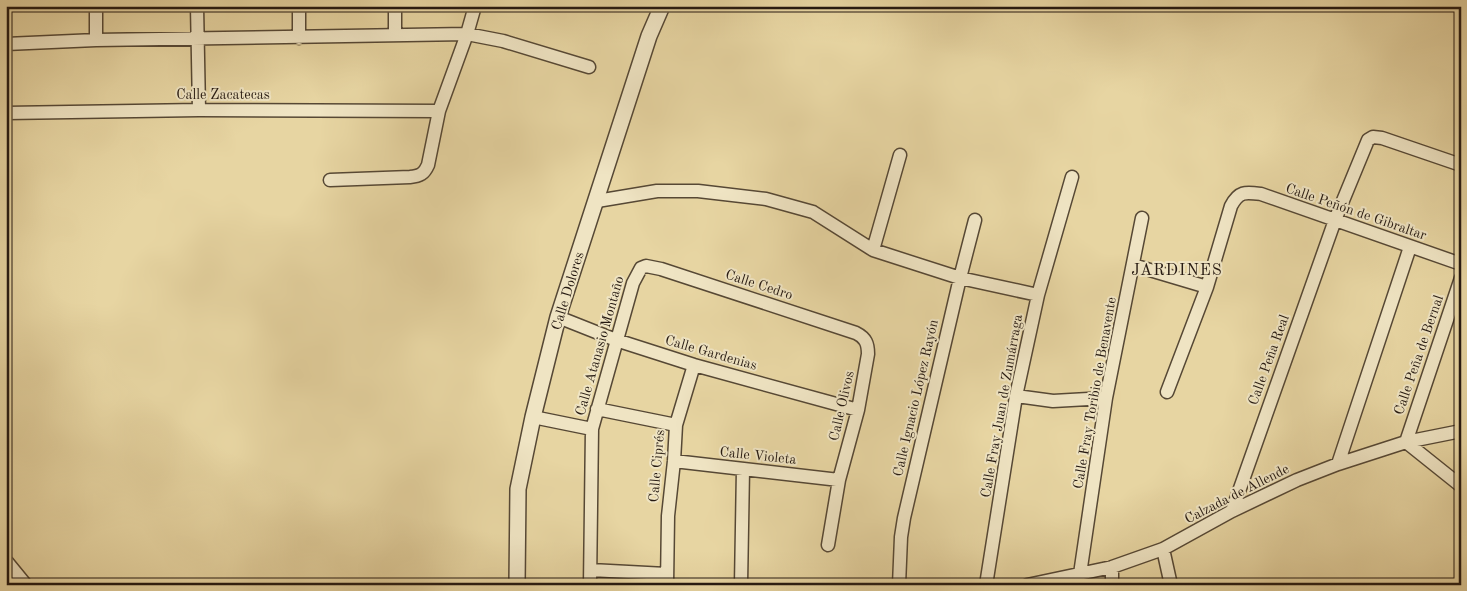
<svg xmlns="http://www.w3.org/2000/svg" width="1467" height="591" font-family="'Old Standard TT',serif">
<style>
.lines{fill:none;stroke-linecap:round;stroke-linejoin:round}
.minor-casing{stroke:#564835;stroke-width:15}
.tertiary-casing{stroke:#564835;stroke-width:18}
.minor{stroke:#efe4c3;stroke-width:12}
.tertiary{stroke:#efe4c3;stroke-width:15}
.labels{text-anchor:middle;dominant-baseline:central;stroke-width:4;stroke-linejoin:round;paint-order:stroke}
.street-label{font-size:14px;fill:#251911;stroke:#efe4c3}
.quarter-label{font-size:16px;letter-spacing:1px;fill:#251911;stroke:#efe4c3}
</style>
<rect width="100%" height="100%" fill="#e7d5a2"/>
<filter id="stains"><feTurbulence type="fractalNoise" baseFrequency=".004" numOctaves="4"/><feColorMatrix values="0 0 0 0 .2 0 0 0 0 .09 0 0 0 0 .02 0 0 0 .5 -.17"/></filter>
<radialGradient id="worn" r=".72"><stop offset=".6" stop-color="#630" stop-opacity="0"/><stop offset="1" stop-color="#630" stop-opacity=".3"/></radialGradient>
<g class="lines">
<g class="minor-casing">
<path id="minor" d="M96 6V40
M197 6 199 110
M299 6V38
M395 35V6
M6 44 96 40 467 34 503 41 589 67
M6 113 199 110 439 111
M330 180 410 177C420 176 424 174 428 165L439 111 467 34 475 6
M597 201 657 191H698L766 199 813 212 873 250 960 278 1038 295
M873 250 900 155
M1133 265 1207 287
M1461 278 1406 442 1461 486
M558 317 616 340 694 365 858 410
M1167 392 1207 287 1231 206C1239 191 1245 192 1261 194L1461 264
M1016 396 1053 401 1106 398
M597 409 676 425
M533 417 592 429
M674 461 839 480
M1338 464 1410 247
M1232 511 1335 220 1368 140 1373 137 1382 138 1461 165
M1163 549 1171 585
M591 570 666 574
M1080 574 1106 398 1142 218
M590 585 592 429 633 283 641 268 646 266 661 269 856 333C866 338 868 344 868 354L858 410 839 480 828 545
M667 585 668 516 674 461 676 425 694 365
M741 585 743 469
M899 585 901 537 904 518 960 278 975 220
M986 585 1016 396 1038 295 1072 177
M1027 585 1112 567 1163 549 1232 511 1297 480 1338 464 1406 442 1461 431
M1112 585V567"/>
</g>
<g class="tertiary-casing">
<path id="tertiary" d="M6 563 24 585
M517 585 518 489 533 417 558 317 649 36 662 6"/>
</g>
<use href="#minor" class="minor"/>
<use href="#tertiary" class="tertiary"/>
</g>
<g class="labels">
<g class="street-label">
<text x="223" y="95">Calle Zacatecas</text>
<text transform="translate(1356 212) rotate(19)">Calle Peñón de Gibraltar</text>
<text transform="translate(759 285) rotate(18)">Calle Cedro</text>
<text transform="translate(568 291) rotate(-73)">Calle Dolores</text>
<text transform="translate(600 346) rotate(-74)">Calle Atanasio Montaño</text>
<text transform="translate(711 353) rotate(16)">Calle Gardenias</text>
<text transform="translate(1419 355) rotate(-71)">Calle Peña de Bernal</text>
<text transform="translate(1269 360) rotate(-70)">Calle Peña Real</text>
<text transform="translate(1095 393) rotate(-80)">Calle Fray Toribio de Benavente</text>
<text transform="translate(916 398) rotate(-77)">Calle Ignacio López Rayón</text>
<text transform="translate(842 406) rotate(-77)">Calle Olivos</text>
<text transform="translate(1002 406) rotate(-80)">Calle Fray Juan de Zumárraga</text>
<text transform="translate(758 456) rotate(6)">Calle Violeta</text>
<text transform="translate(657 466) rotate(-85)">Calle Ciprés</text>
<text transform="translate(1237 494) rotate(-27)">Calzada de Allende</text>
</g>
<g class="quarter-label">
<text x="1177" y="271">JARDINES</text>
</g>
</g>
<rect width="1467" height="591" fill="none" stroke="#e7d5a2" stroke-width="25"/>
<rect x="8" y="8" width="1452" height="576" fill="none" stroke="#251911" stroke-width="2.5"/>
<rect x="12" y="12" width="1442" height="566" fill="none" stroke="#251911"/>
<rect width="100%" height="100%" filter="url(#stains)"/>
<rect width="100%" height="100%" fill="url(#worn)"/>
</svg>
